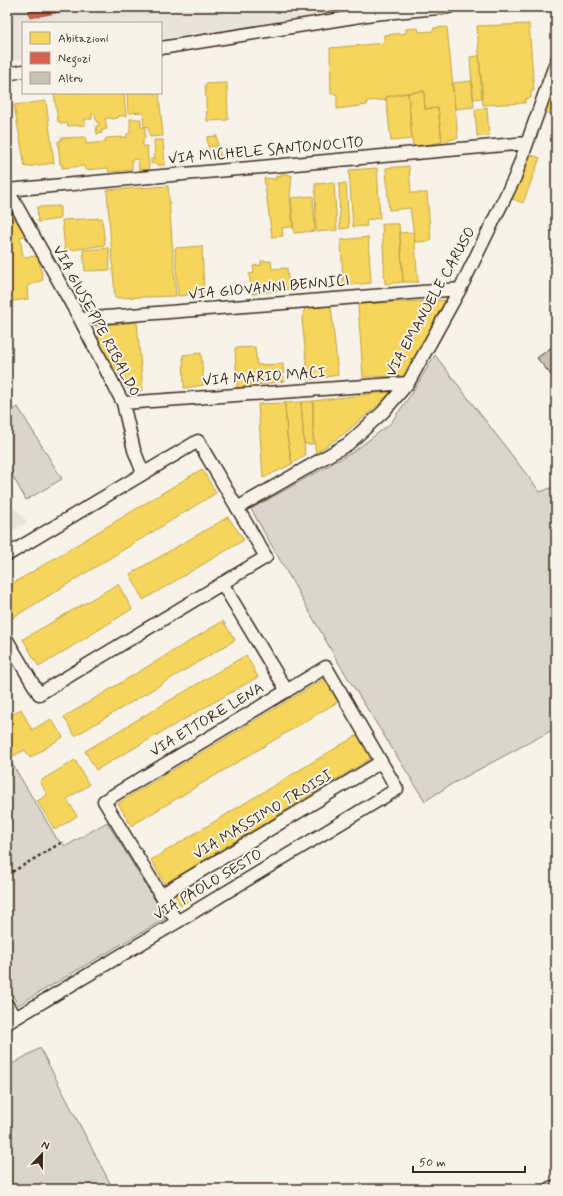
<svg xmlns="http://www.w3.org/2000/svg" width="563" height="1196" font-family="Mynerve,sans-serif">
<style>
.built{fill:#e9e4d9}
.green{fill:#dbd6cb;stroke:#8b8074}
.homes{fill:#f6d55c;stroke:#bea249}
.shops{fill:#d6604d;stroke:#a8503f}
.building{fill:#c8c1b6;stroke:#3b2a1e}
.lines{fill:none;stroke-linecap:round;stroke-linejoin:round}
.minor-casing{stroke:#3b2a1e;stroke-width:15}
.tertiary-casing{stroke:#3b2a1e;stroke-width:18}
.path{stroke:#3b2a1e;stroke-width:2.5;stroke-dasharray:3 3;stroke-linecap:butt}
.minor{stroke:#f7f3e8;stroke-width:12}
.tertiary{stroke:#f7f3e8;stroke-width:15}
.labels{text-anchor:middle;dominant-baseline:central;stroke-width:4;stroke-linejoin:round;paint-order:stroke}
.street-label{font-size:15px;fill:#3b2a1e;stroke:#f7f3e8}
</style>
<rect width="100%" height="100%" fill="#f7f3e8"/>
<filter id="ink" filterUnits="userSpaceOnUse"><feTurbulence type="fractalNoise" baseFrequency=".025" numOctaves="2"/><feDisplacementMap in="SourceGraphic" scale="8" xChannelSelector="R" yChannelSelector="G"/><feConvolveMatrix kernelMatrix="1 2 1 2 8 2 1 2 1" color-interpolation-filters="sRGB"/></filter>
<g filter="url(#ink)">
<path class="built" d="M7 7H373L161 39V23H23V59L7 62Z
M7 501 28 522 7 534Z"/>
<path class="green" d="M435 355 540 492 556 486V728L450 785 425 801 338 662 251 509 353 452 390 424 412 393Z
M18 407 62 479 26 500 7 466V414Z
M7 755 57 839 64 845H68L107 822 166 918 18 1005 7 985Z
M40 1048 113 1189H7V1067Z"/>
<path class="homes" d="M529 24 534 91H531V98L525 99V103L483 105 477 26Z
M447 27 458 138 442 142 438 108 425 109 424 91 405 93 386 97V100L367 101V105L337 109V94H331L330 48 384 43V35L406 33V29L418 28 419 32 433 31 434 28Z
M479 56 482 98 473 99 470 57Z
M472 81 474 107 455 109 452 83Z
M227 83 228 120 207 121 205 84Z
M424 91 425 109 438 108 442 142 413 147 408 93Z
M550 91 556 93V116L543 111Z
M54 93H124L126 116H118V118L112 119V118H105L107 129 102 130V133L97 134 96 126H99V123H97L95 115 92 114V119H85V125L68 126 67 123 61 124 60 121 58 122Z
M127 93H159L163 136 150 137 148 127 144 126 143 112 128 113Z
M408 93 412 139 391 141 386 97Z
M46 101 54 163 25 167 14 105Z
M487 107 489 136H477L475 110Z
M130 119H141V127H145V138L143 139V146H147L149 169 139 170 138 159 132 160V170L109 172 108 168 85 170 84 166 62 168V164H60L58 141H61V138L86 137V144L105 142 106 138 127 137V134L130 133Z
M217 136 218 146 208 147 207 137Z
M154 140H163L165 165H157V163L151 164V159H155Z
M219 148 221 159 209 160 208 150Z
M532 155 540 158 523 203 510 198 529 156 531 157Z
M409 166 411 193H427L431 241 415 242 410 208 389 210 386 168Z
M377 168 380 218 366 220 367 226 353 227 349 170Z
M281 174H289L290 176 292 175 290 196 293 227 282 228 283 236 272 237 264 178 276 179V176L281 177Z
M334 183 337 230 316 232 315 184Z
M346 183 349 228 340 229 339 184Z
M168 186 176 296 115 298 107 190Z
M313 196 315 231 294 233 291 198Z
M60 206V219L38 222 37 207Z
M16 215 24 230V236L20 237 23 257 38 256 43 280 27 286 28 299 7 302V216Z
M102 218 105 245 65 251 62 220Z
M382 224H399L403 282 385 284Z
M414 232 418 282H403L400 233Z
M368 237 371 283 343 286 341 240Z
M202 246 204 293 178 296 175 248Z
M109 248 110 270 85 271 83 250Z
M261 261H271L272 269 287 268 289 289 252 294 249 274 254 273 253 266 261 265Z
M448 300 405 376 363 377 358 304Z
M331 306 338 375 308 380 302 318 305 308Z
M137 322 143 390 130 392 100 346 97 326Z
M255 347 257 365 283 364 284 381 237 388 235 348Z
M201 353 204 385 184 388 183 355Z
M386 392H389L390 395 345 433 316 453 313 435V401Z
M313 401V444H304L301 402Z
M301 402 305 455 292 464 287 436 285 403Z
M285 403 287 436 292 464 263 478 258 404Z
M202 469 216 493 9 620 7 618V587Z
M228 517 244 540 143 600 130 574Z
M118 584 132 609 39 667 23 639Z
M223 621 235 640 75 736 64 717Z
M246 655 258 677 96 770 85 751Z
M327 677 341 700 131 826 118 803Z
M21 709 32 730 51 719 63 737 30 758 25 750 13 756 7 744V718Z
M359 734 373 757 165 884 151 860Z
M75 760 89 785 67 799 77 816 55 830 37 801 47 795 40 781Z
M185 886 192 899 181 906 173 893Z"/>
<path class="shops" d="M28 7H86L30 18Z"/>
<path class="building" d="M556 344V381L537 358Z"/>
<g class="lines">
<g class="minor-casing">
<path id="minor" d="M161 48 373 14 449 7
M7 74 23 71
M7 189 80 319 123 403 134 450 143 473
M7 190 527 143
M80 319 460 289
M123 403 408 383
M237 508 348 444 383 412 408 383 460 289 515 177 556 62
M7 555 198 441 266 557 39 694 7 640
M222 583 287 691
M161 895 381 762
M7 1005 15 1018
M7 1023 177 922 397 789 326 667 104 801 177 922"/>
</g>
<g class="tertiary-casing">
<path id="tertiary" d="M551 1189 556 1188"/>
</g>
<path class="path" d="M7 875 64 841"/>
<use href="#minor" class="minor"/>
<use href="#tertiary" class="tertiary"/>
</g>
</g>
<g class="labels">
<g class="street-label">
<text transform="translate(266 151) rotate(-5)">VIA MICHELE SANTONOCITO</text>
<text transform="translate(269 288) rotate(-5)">VIA GIOVANNI BENNICI</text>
<text transform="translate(431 302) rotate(-61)">VIA EMANUELE CARUSO</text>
<text transform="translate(96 321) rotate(62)">VIA GIUSEPPE RIBALDO</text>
<text transform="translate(264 377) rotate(-4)">VIA MARIO MACI</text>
<text transform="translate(207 720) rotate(-31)">VIA ETTORE LENA</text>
<text transform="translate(263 815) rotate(-31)">VIA MASSIMO TROISI</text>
<text transform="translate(208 885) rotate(-31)">VIA PAOLO SESTO</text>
</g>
</g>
<rect width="563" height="1196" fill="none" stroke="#f7f3e8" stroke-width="24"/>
<rect x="12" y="12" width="539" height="1172" fill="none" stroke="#3b2a1e" stroke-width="1.5" filter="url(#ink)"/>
<rect x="22" y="22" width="140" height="72" fill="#f7f3e8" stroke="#aca397"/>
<rect x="30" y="32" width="20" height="12" fill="#f6d55c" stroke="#aca397"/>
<text x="58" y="42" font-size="12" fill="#3b2a1e">Abitazioni</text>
<rect x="30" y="52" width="20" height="12" fill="#d6604d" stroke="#aca397"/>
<text x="58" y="62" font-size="12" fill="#3b2a1e">Negozi</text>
<rect x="30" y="72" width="20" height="12" fill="#c8c1b6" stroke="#aca397"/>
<text x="58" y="82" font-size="12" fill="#3b2a1e">Altro</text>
<g transform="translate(42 1154) rotate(22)" stroke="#f7f3e8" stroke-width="3" paint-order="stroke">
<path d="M0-3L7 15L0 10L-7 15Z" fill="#3b2a1e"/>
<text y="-6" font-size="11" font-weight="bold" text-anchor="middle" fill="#3b2a1e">N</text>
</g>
<path d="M413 1166v6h112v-6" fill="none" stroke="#3b2a1e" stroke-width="2"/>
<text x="419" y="1166" font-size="12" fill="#3b2a1e" stroke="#f7f3e8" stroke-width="3" paint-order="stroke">50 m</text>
</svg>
